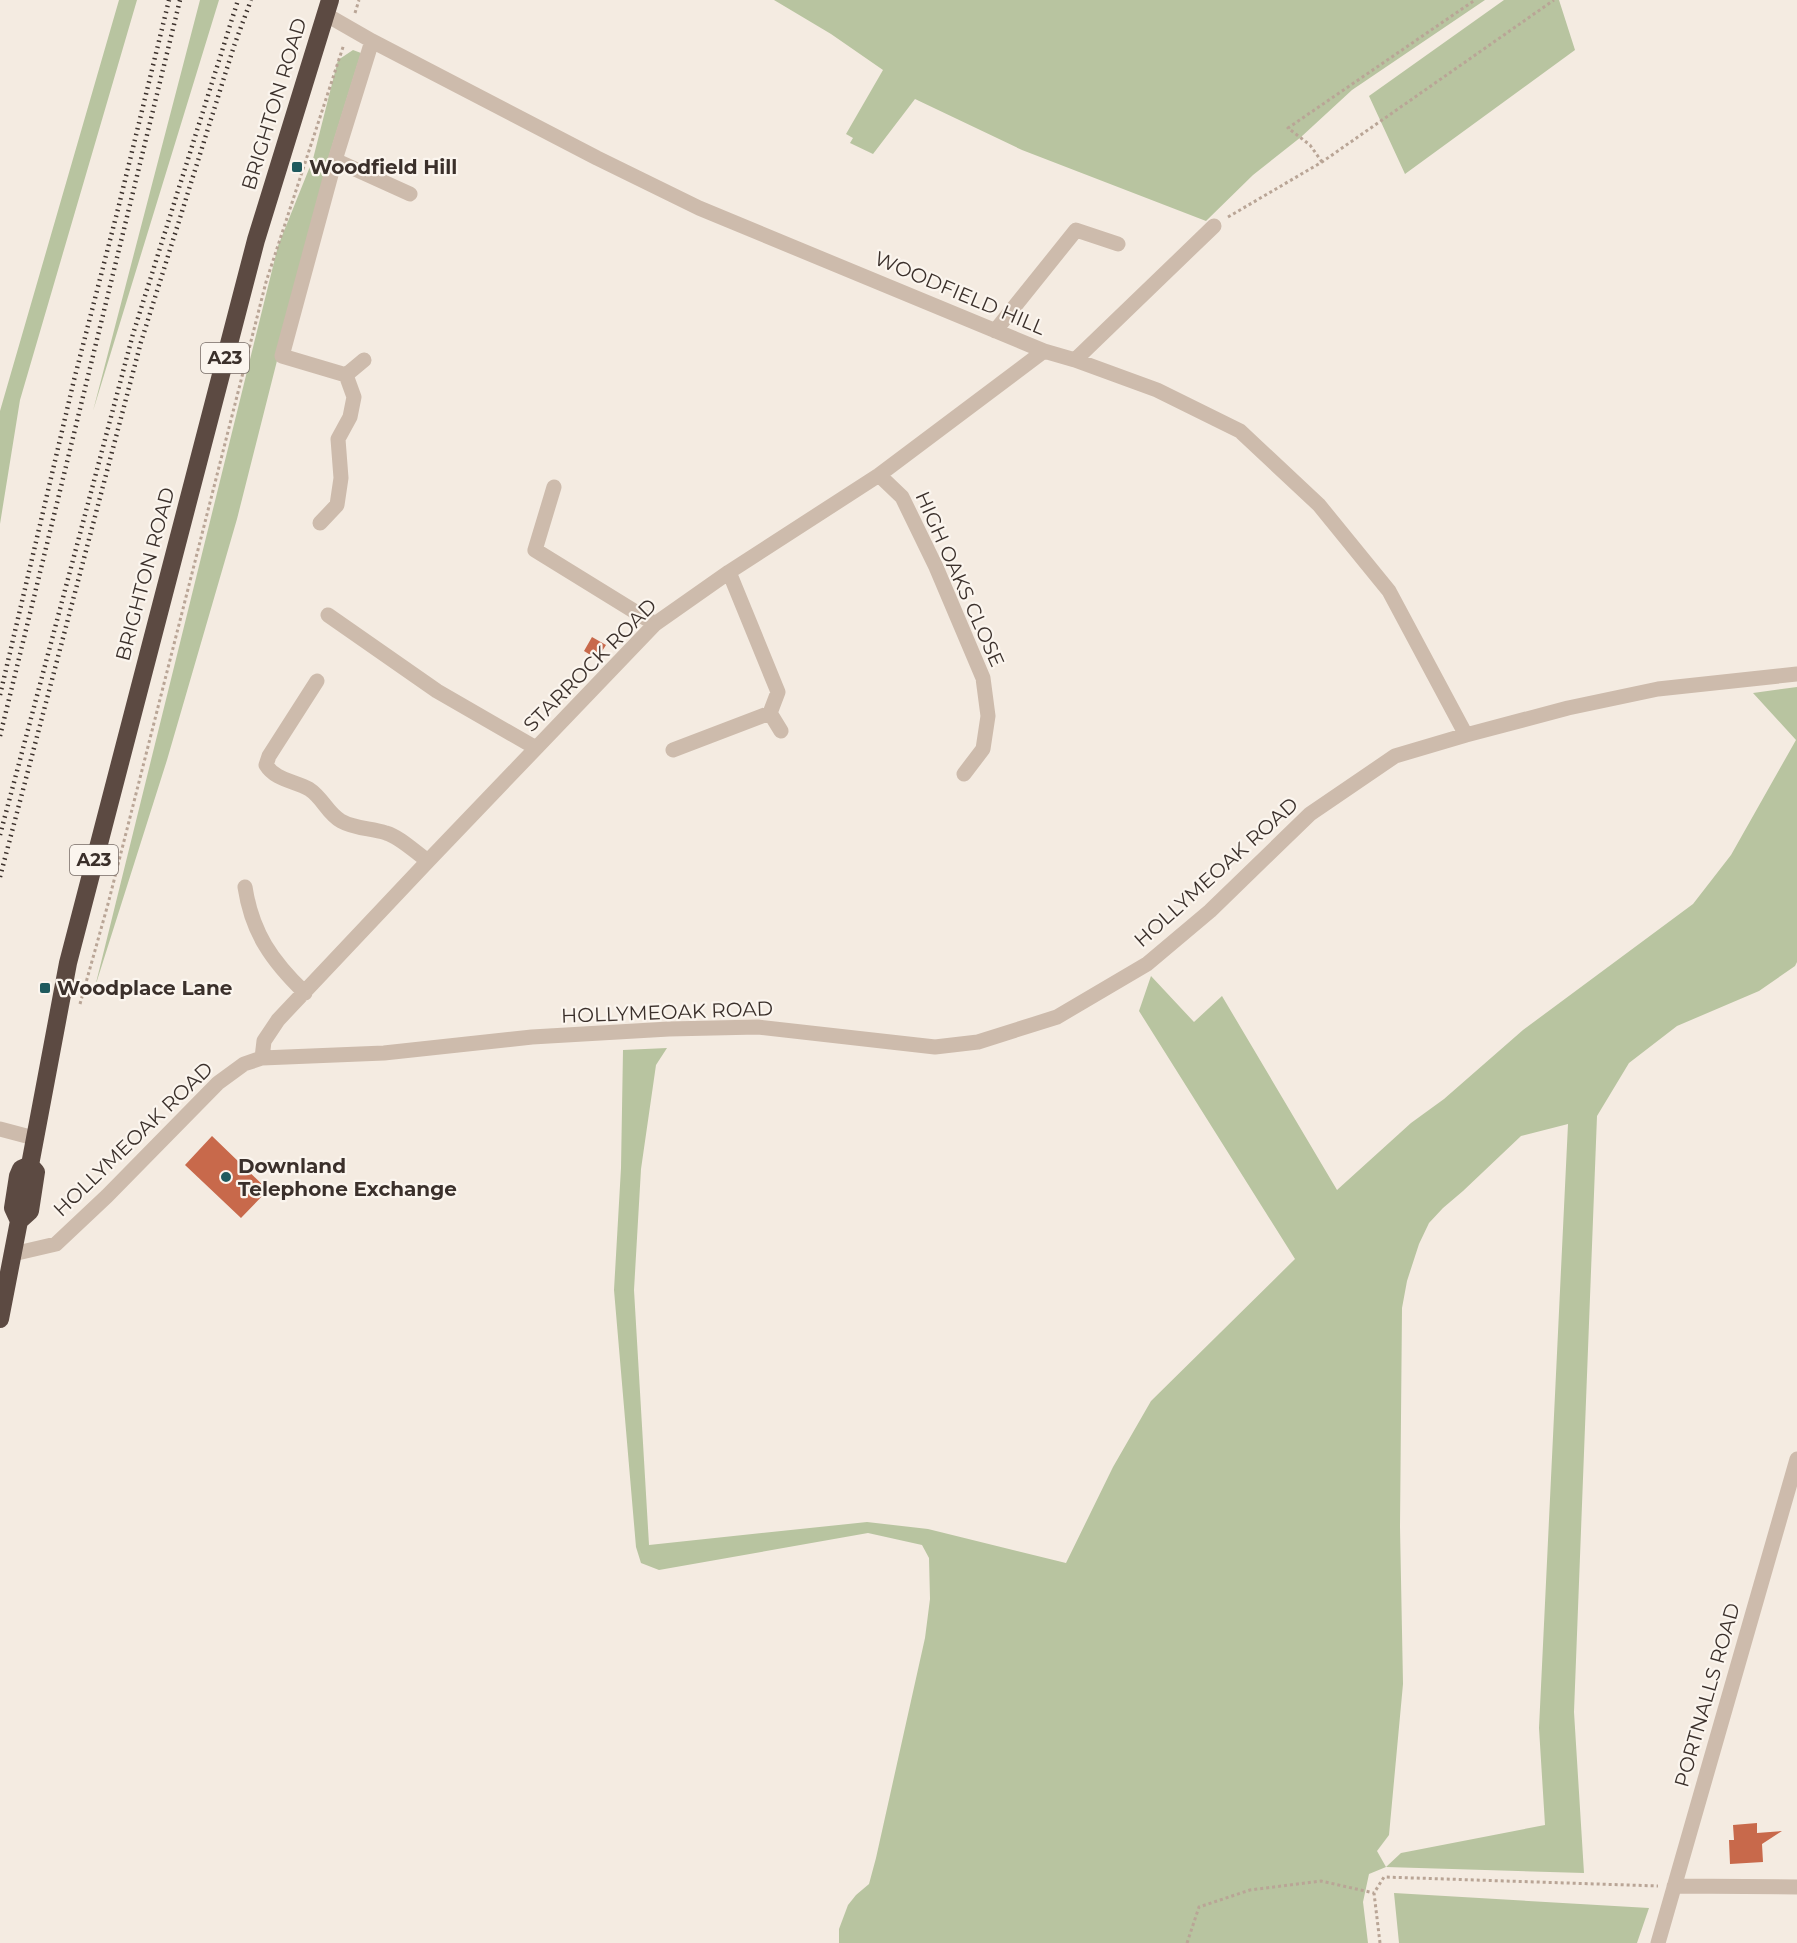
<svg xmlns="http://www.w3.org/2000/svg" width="1797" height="1943" font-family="Montserrat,sans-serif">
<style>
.green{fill:#b8c4a0;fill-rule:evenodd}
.building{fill:#c8694b}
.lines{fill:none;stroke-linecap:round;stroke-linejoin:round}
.path{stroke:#b9a596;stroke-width:3;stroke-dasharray:3 3;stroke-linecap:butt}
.minor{stroke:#cdbbac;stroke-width:15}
.highway{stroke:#5c4a42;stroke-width:18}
.rail{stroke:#3b302b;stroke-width:4.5;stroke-dasharray:1.5 4.5;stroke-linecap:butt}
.poi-dot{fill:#1f5a5e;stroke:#fbf5ee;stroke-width:2}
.labels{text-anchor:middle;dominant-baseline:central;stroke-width:4.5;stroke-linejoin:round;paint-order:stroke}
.shield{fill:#fbf5ee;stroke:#756b66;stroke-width:1.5}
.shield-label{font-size:18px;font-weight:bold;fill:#3b302b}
.street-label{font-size:20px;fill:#3b302b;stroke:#fbf5ee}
.poi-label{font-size:20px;font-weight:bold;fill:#3b302b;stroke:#fbf5ee;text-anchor:start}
</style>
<rect width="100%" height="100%" fill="#f4ebe1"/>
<path class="green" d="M119 0H137L20 400 0 524V411Z
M200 0H219L93 411Z
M774 0H1485L1352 90 1301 137 1253 175 1206 221 1022 150 915 99 873 154 850 143 853 138 846 134 883 70 831 34Z
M1504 0H1559L1575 50 1405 174 1369 96Z
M353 50 361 53 328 159 237 519 167 760 95 987 278 246 313 159 338 60Z
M1797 687V962L1795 966 1759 991 1677 1026 1629 1063 1597 1116 1574 1712 1584 1873 1386 1867 1369 1874 1363 1902 1368 1943H839V1929L848 1905 856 1895 869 1884 876 1858 925 1638 930 1599 929 1558 922 1545 868 1533 659 1570 641 1563 636 1547 614 1290 621 1168 623 1050 667 1048 656 1065 641 1169 634 1290 649 1545 867 1522 928 1529 1066 1563 1113 1467 1151 1401 1295 1259 1139 1011 1151 976 1194 1022 1222 996 1337 1190 1411 1123 1444 1099 1523 1030 1693 904 1731 855 1796 740 1753 693ZM1568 1124 1539 1728 1545 1825 1401 1853 1386 1867 1377 1851 1389 1835 1403 1684 1400 1527 1402 1308 1407 1281 1419 1244 1429 1223 1443 1208 1463 1191 1521 1136Z
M1394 1893 1649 1908 1637 1943H1399Z"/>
<path class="building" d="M592 637 606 645 597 659 584 651Z
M212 1136 268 1190 241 1218 185 1165Z
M1757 1823V1833L1782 1831 1762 1844 1763 1862 1730 1864 1729 1840H1734L1733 1825Z"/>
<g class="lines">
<path class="path" d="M355 13 359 0
M1322 162 1310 145 1288 128 1475 0
M1228 217 1322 162 1554 0
M80 1004 108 904 266 282 344 44
M1187 1943 1199 1907 1250 1890 1321 1881 1374 1893
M1380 1943 1374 1893 1384 1877 1658 1886"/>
<path class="minor" d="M325 14 372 41 597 158 699 208 1044 351 1075 360 1157 390 1240 431 1319 505 1389 591 1466 735
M335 160 410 194
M995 331 1076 230 1118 244
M1075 360 1214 226
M346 375 364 360
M879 475 902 497 936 567 983 678 988 716 983 749 964 774
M554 487 535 550 655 624
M320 523 337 505 341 478 338 439 350 417 354 397 346 375 282 356 335 160 372 41
M328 615 437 691 536 748
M317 681 269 756 266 765C275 780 295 781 309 789 323 798 327 813 341 821 355 829 371 828 386 833 400 837 415 852 428 861
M770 713 781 731
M673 750 770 713 778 692 729 572
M245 887C252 933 272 961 305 993
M262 1058 264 1041 278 1020 428 861 655 624 729 572 879 475 1044 351
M0 1129 34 1138
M13 1254 56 1244 107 1196 218 1083 244 1064 262 1058 384 1053 532 1037 669 1029 758 1027 935 1047 978 1042 1057 1017 1147 964 1210 911 1310 814 1395 756 1466 735 1568 708 1658 689 1797 674
M1674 1886 1797 1887
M1658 1943 1797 1459"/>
<path class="highway" d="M30 1165 68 963 256 240 330 0
M19 1221 30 1211 36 1172 30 1165
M0 1319 19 1221 13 1208 18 1176 21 1169 30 1165"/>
<path class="rail" d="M0 695 74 380 118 209 169 0
M0 736 180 0
M0 835 133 334 238 0
M0 877 141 342 234 46 251 0"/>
</g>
<g class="poi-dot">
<rect x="291" y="161" width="12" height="12" rx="3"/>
<rect x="39" y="982" width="12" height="12" rx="3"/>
<circle cx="226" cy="1177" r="6"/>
</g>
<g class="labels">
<g class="shield">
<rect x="201" y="343" width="48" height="30" rx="4.5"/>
<rect x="70" y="845" width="48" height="30" rx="4.5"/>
</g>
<g class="shield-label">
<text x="225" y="358">A23</text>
<text x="94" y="860">A23</text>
</g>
<g class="street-label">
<text transform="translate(274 104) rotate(-73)">BRIGHTON ROAD</text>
<text transform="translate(960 293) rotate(23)">WOODFIELD HILL</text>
<text transform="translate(145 574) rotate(-75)">BRIGHTON ROAD</text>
<text transform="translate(960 579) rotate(66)">HIGH OAKS CLOSE</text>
<text transform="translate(590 665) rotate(-45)">STARROCK ROAD</text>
<text transform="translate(1216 872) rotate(-42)">HOLLYMEOAK ROAD</text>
<text transform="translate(667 1012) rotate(-2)">HOLLYMEOAK ROAD</text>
<text transform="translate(133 1139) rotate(-44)">HOLLYMEOAK ROAD</text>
<text transform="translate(1707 1695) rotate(-74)">PORTNALLS ROAD</text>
</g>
<g class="poi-label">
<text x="309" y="167">Woodfield Hill</text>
<text x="57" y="988">Woodplace Lane</text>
<text x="238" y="1166">Downland<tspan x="238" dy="23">Telephone Exchange</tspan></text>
</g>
</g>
</svg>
